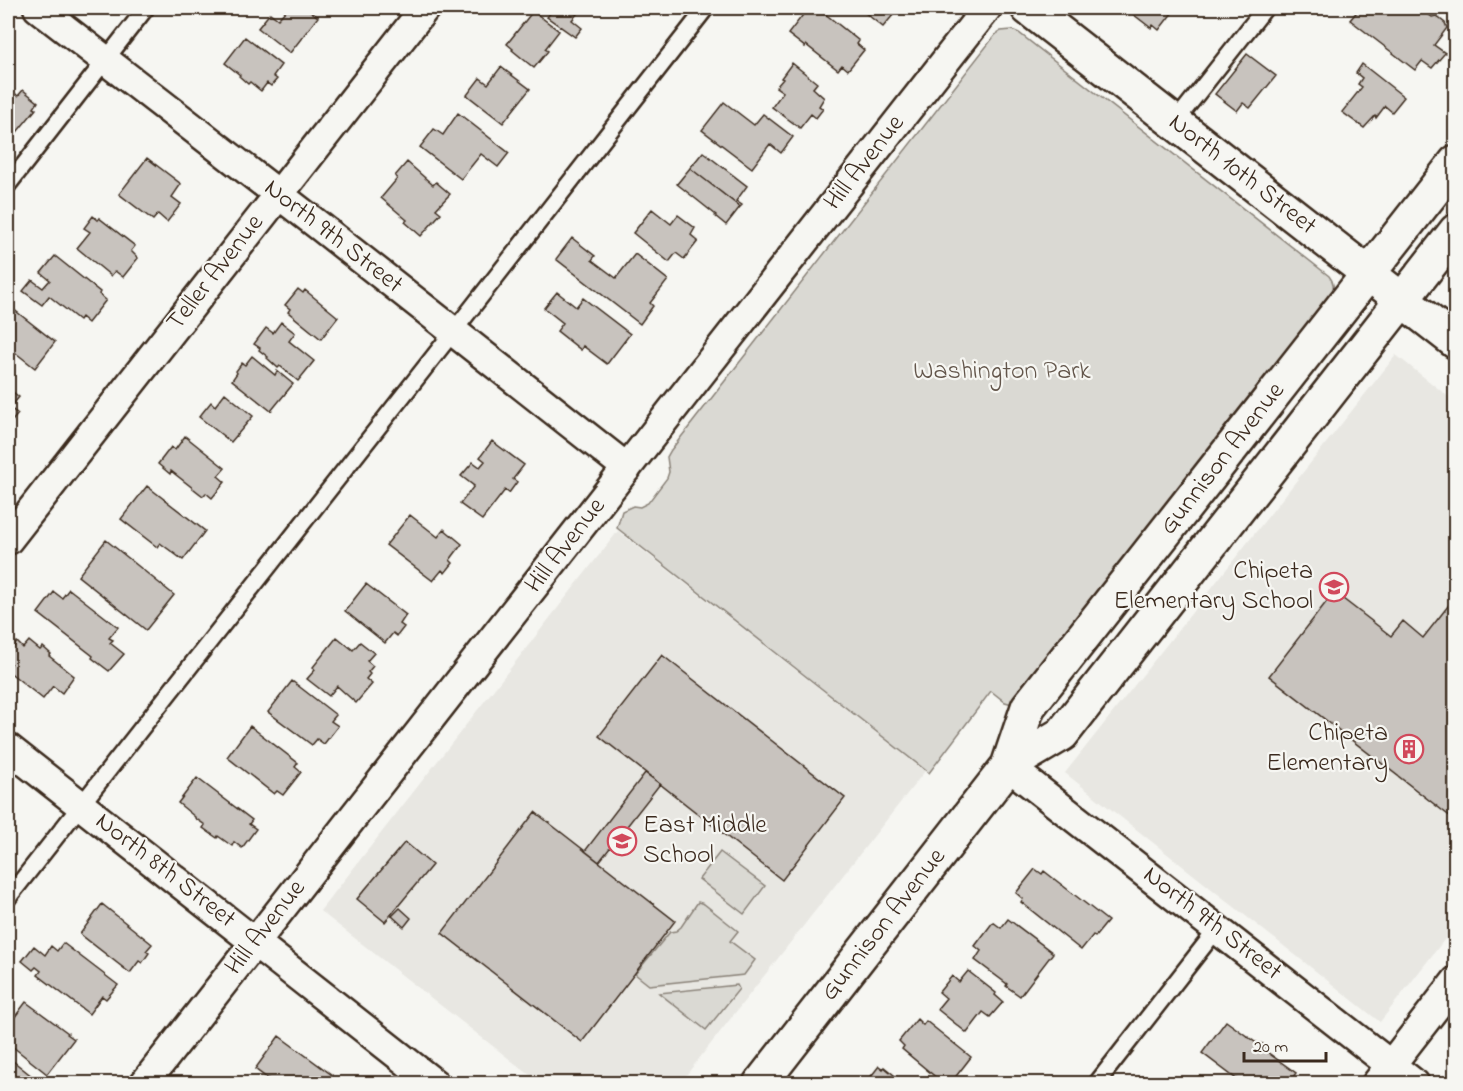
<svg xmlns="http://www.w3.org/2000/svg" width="1463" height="1091" font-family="'Indie Flower',sans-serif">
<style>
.built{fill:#e8e7e2}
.green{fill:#dad9d3;stroke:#8a8278;stroke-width:1.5}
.building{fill:#c8c3be;stroke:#3b2a1e;stroke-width:1.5}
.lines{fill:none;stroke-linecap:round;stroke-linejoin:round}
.lane-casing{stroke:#3b2a1e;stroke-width:20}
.street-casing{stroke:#3b2a1e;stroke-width:33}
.secondary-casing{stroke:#3b2a1e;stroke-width:38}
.lane{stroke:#f6f6f2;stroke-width:15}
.street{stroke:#f6f6f2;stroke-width:28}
.secondary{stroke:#f6f6f2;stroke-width:33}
.labels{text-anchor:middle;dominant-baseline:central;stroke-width:4.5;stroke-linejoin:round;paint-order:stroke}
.street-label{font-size:26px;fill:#3b2a1e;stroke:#f6f6f2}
.park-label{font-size:26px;fill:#63564b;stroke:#f6f6f2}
.poi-label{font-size:26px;fill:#3b2a1e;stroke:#f6f6f2;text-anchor:end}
</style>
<rect width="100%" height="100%" fill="#f6f6f2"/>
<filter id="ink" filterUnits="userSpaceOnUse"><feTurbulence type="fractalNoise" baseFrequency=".0167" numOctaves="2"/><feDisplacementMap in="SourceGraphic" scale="12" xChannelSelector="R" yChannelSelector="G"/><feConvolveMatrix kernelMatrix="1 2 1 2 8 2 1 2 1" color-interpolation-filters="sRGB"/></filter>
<g filter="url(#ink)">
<path class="built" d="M1396 355 1455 402V926L1380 1022 1065 773Z
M618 531 925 771 680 1083H540L320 911Z"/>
<path class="green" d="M1012 30 1019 33 1329 276C1334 282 1334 287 1332 295L1012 704 1005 702 991 691 929 773 617 528 622 511 633 506 640 507 648 503 667 478 669 472 667 457 671 450 996 34 1001 31Z
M720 852 765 886 744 914 699 879Z
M698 902 704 904 738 931 730 941 755 960 744 975 649 985 635 974 670 932 676 931 681 927Z
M737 985 739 989 706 1030 659 993Z"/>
<path class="building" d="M288 8H306L318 17 290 53 258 28 270 13 278 19Z
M555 8H582L572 20 582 28 575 37 547 17Z
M802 8H814L823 14 824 13 859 41 857 44 864 50 848 70 842 65 838 70 806 45 805 47 788 34 806 11Z
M859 8H899L883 27Z
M1125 8H1176L1159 30 1153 25 1151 28Z
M1360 8H1419L1432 17 1436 16 1445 23 1447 28 1434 45 1445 53 1432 68 1422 61 1415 70 1350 20Z
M533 11 559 31 545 49 548 51 534 68 512 50 513 49 507 44Z
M245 37 281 65 273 76 277 79 271 86 267 83 261 91 250 82 248 84 239 76 240 75 225 63Z
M1247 54 1276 76 1250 108 1243 103 1237 111 1215 94Z
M792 63 817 83 813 88 824 98 819 106 823 109 816 118 811 114 800 128 772 107 783 92 776 87 783 79 781 78Z
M1362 64 1404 97 1392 112 1385 106 1376 118 1375 116 1364 128 1342 112 1362 87 1358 84 1362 78 1356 73Z
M501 67 530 89 503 123 467 95 480 78 488 84Z
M9 88 18 96 23 90 38 102 34 108 36 109 13 137 10 134 8 138Z
M724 102 754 125 763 114 793 137 781 153 770 144 752 168 702 130Z
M458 113 509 153 498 167 481 154 461 179 420 147 434 129 443 135Z
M703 152 747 186 736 201 742 205 740 207 690 168Z
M147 158 181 184 172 197 181 204 167 222 158 214 153 220 119 194Z
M407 162 433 185 436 182 450 194 436 209 441 213 421 236 405 222 407 220 381 198 397 179 395 176Z
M690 168 740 207 726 225 715 216 716 215 677 184Z
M652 209 671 224 678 215 695 228 691 235 698 241 684 259 676 253 669 262 633 233Z
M93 216 98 220 99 218 135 246 131 251 138 258 123 277 115 271 111 276 77 248 90 232 84 228Z
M572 238 595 256 592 260 616 278 635 254 668 280 650 303 653 306 640 324 556 259Z
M55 256 100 292 99 294 106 300 88 323 81 317 79 320 49 296 42 305 23 291 32 280 43 288 50 280 41 273Z
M298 289 303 293 305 290 338 317 321 339 288 312 290 309 285 305Z
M557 292 576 307 583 298 630 334 607 364 583 346 581 350 557 331 563 323 544 308Z
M8 305 55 342 35 368 8 347Z
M281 322 295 333 289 341 314 361 298 381 280 366 278 368 267 358 268 357 259 350 260 348 254 344 266 328 273 333Z
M252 356 275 375 277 371 293 384 271 411 232 380 237 373 236 371 242 363 245 365Z
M8 388 19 397 10 408 18 414 8 426Z
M225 393 253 416 231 442 199 417 211 402 215 406Z
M185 436 225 468 218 476 225 482 212 498 206 493 203 496 171 471 170 474 158 464 171 447 175 450Z
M492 441 524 465 513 479 517 482 509 493 505 490 482 520 460 504 474 486 461 476 473 462 480 467 485 461 480 457Z
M147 486 205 531 183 560 160 543 157 547 121 519Z
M410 515 438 537 444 529 462 544 450 560 453 563 445 573 442 570 433 581 386 545Z
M106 540 174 595 146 630 78 576Z
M366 584 406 615 400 624 404 627 397 636 393 633 385 643 345 611Z
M69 589 118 627 109 638 113 640 110 643 124 654 109 671 92 658 93 656 38 613 54 592 62 598Z
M1334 592 1391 636 1403 621 1423 638 1456 596V821L1269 676Z
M337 637 353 650 360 642 374 653 367 661 373 666 368 672 370 674 366 679 372 684 356 703 337 686 329 696 307 679 315 670 313 667Z
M29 641 40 650 43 647 51 654 49 656 74 676 62 693 53 686 43 699 8 671V668L11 664 8 661V654L17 642 23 648Z
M662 655 845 798 782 880 599 736Z
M292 681 336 715 331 721 338 726 324 744 317 739 312 745 268 712Z
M250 726 298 763 295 767 301 772 283 795 277 791 274 794 227 757Z
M645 773 660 784 599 862 585 851Z
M197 778 252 820 249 824 256 829 242 848 234 842 232 846 218 836 217 838 203 828 205 825 195 818V817L178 803Z
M535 812 675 921 582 1042 442 933Z
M405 842 432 865 385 922 357 899Z
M1035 869 1042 874 1044 871 1108 921 1095 937 1093 935 1081 950 1021 902 1023 899 1016 893Z
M102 904 152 944 146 951 149 953 142 963 139 961 130 973 80 934Z
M400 908 411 918 404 927 392 916Z
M1008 919 1053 953 1020 996 1006 986 1007 984 975 960 981 951 975 946 993 922 1001 928Z
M63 943 118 985 106 999 102 996 89 1014 38 975 41 971 36 967 33 970 22 961 34 946 45 955 51 946 57 951Z
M968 971 996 993 995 995 1003 1002 990 1017 983 1012 967 1033 937 1009 946 998 939 992 952 976 959 982Z
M26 1002 68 1033 67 1034 74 1039 47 1074 8 1043V1026Z
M917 1019 923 1025 926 1021 971 1057 950 1084H944L902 1049 904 1046 899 1041Z
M1226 1021 1255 1042 1263 1044 1267 1052 1296 1073 1288 1084H1243L1202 1053Z
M279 1036 332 1075 326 1084H275L255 1069Z
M8 1057 38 1081 40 1084H8Z
M879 1066 883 1069 884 1067 905 1084H865Z
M1199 1076 1209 1084H1194Z"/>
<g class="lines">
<g class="lane-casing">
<path id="lane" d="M1175 122 1265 8
M8 185 146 8
M8 898 453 332 706 8
M1096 1084 1217 929"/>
</g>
<g class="street-casing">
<path id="street" d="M38 8 322 228 627 468
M8 540 425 8
M8 748 435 1084
M1008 766 1415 1084
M144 1084 987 8
M1376 1084 1456 981"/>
</g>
<g class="secondary-casing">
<path id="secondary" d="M1028 8 1456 342
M1008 766 1062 734 1456 231
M760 1084 1008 766 1028 707 1456 162"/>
</g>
<use href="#lane" class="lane"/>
<use href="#street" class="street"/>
<use href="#secondary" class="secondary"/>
</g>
</g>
<defs>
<g id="school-ring" transform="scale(1.5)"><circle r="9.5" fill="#f6f6f2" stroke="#d1495b" stroke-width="1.5"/><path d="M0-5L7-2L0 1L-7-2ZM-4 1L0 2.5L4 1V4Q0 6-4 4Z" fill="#d1495b"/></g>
<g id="building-ring" transform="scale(1.5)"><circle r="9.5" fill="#f6f6f2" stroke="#d1495b" stroke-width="1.5"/><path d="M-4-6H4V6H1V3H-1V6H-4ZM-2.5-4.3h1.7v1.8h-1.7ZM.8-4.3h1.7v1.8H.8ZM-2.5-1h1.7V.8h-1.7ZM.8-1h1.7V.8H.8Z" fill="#d1495b"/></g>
</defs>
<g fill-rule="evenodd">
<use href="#school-ring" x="1334" y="587"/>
<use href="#building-ring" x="1409" y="749"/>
<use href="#school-ring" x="622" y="841"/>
</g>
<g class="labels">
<g class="street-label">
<text transform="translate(865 163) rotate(-52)">Hill Avenue</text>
<text transform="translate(1242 175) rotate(38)">North 10th Street</text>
<text transform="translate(333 237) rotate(38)">North 9th Street</text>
<text transform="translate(216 273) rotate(-52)">Teller Avenue</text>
<text transform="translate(1223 459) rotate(-52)">Gunnison Avenue</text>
<text transform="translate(566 546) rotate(-52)">Hill Avenue</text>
<text transform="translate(165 871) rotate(38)">North 8th Street</text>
<text transform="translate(1212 924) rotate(38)">North 9th Street</text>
<text transform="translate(884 925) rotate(-52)">Gunnison Avenue</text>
<text transform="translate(266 928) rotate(-52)">Hill Avenue</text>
</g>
<g class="park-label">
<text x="1002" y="372">Washington Park</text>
</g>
<g class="poi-label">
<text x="1313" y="572">Chipeta<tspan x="1313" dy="30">Elementary School</tspan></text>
<text x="1388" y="734">Chipeta<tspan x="1388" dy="30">Elementary</tspan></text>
<text x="643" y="826" text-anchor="start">East Middle<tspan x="643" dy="30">School</tspan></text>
</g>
</g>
<rect width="1463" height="1091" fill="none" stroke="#f6f6f2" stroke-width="30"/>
<rect x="15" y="15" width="1433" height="1061" fill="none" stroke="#3b2a1e" stroke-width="2" filter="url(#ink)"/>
<path d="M1244 1052v9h82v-9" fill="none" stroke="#3b2a1e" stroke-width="3"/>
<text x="1253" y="1052" font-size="18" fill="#3b2a1e" stroke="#f6f6f2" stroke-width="4.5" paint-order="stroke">20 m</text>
</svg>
